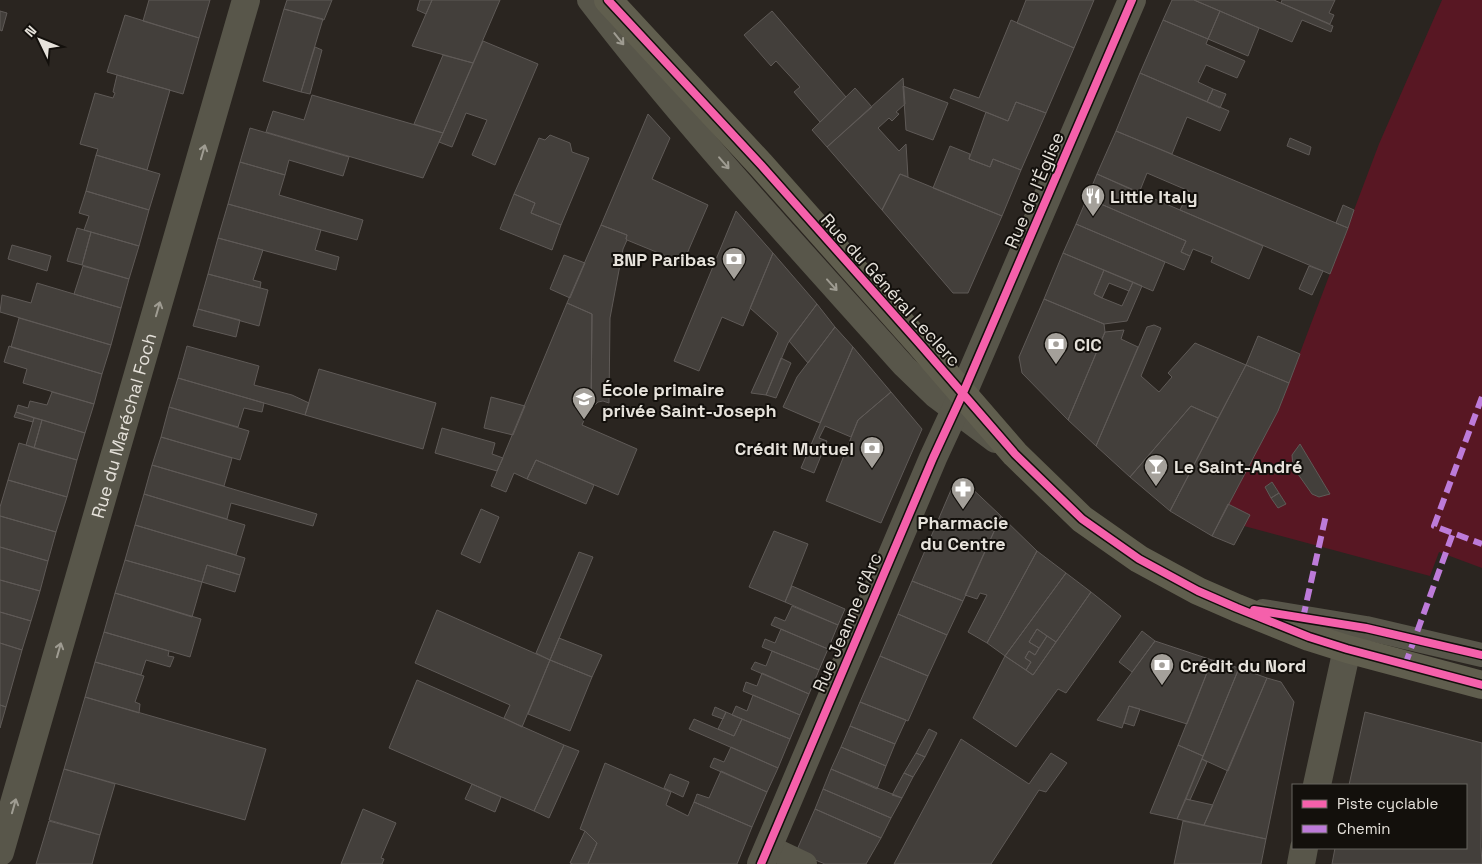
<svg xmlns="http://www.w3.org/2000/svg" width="1482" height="864" font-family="'Space Grotesk',sans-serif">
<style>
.green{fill:#581723}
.building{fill:#433f3b;stroke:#5f5a57}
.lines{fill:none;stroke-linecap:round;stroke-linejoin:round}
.service{stroke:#58564a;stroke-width:24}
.minor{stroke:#58564a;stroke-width:28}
.tertiary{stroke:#58564a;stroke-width:28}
.primary{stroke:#605e4e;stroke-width:28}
.quiet{stroke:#bd7bd9;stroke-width:6;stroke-dasharray:12 6;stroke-linecap:butt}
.cycleway-casing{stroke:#13100c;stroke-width:11}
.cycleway{stroke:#f560ab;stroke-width:8}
.oneway{stroke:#9f9c92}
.labels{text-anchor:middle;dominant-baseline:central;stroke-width:4;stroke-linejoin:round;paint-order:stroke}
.street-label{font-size:18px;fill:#e6e2db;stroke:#13100c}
.poi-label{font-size:18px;font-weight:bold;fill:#e6e2db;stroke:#13100c;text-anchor:start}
</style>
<rect width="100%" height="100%" fill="#2a2520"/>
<path class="green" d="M1442 0H1482V568L1439 552 1430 576 1244 526 1249 515 1228 504 1278 411 1379 144Z"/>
<path class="building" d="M149 0H210L199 38 143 21Z
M287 0H332L324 20 284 9Z
M420 0H432L426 14 417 10Z
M432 0H500L473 63 412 46Z
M1026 0H1094L1074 48 1017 23Z
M1172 0H1194L1220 11 1208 39 1163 20Z
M1194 0H1274L1333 26 1331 32 1302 20 1292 42Z
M1282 0H1335L1329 13 1334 15 1330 24 1281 3Z
M284 9 323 19 301 92 263 81Z
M0 11 7 13 2 31 0 30Z
M772 11 846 97 820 122 794 92 800 87 776 61 771 66 744 35Z
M1220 11 1259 28 1248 56 1208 39Z
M125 15 199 38 183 94 107 72Z
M1011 20 1074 48 1046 113 1016 102 1008 121 950 98 954 89 979 98Z
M1163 20 1208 39 1206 44 1245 61 1237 78 1206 65 1198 82 1213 89 1207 102 1140 73Z
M483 41 538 64 495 165 472 155 487 120 466 113 452 147 439 142Z
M315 47 322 50 310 94 301 92Z
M443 55 473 63 443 133 414 124Z
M1140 73 1229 111 1220 131 1187 117 1172 154 1116 131Z
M117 75 170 90 147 170 96 155 98 149 80 144 95 93 113 98 115 93 113 92Z
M903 78 905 104 896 112 899 114 892 121 889 118 878 128 899 151 906 144 908 177 900 174 882 210 827 147Z
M903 86 948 103 933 140 906 130Z
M855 88 872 107 827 147 812 130Z
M1213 89 1226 94 1220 108 1207 102Z
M312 95 443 133 423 178 266 132 273 111 304 120Z
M1016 102 1046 113 1021 170 993 159 990 167 969 159 986 112 1008 121Z
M648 114 670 138 652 179 708 205 683 263 627 240 626 239 627 235 601 225Z
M250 128 349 157 343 176 289 160 285 175 240 162Z
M1116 131 1348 228 1330 274 1180 210 1189 191 1147 173 1139 193 1097 174Z
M550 135 570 143 572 152 589 158 561 225 531 213 535 203 514 194 539 138 545 140Z
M1290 138 1311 147 1309 155 1287 146Z
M950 146 970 154 969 159 990 167 993 159 1021 170 1002 216 933 188Z
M96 155 160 174 149 210 86 191Z
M240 162 285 175 279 195 363 220 357 240 228 204Z
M900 174 1002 216 968 293H953L882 210Z
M1097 174 1263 246 1249 279 1211 262 1213 257 1193 249 1190 256 1181 252 1186 241 1087 198Z
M86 191 149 210 139 246 84 230 89 216 79 213Z
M514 194 535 203 531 213 561 225 552 250 500 229Z
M1087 198 1186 241 1181 252 1190 256 1184 270 1076 224Z
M228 204 321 230 315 250 339 257 336 270 218 238Z
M1343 205 1354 210 1348 228 1336 223Z
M736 211 773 253 743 326 722 317 699 371 674 361Z
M1076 224 1165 262 1153 291 1063 253Z
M601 225 627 235 626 239 627 240 623 249 610 318 609 403 603 401 598 402 591 409 592 314 567 303Z
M77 228 91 232 82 265 67 261Z
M91 232 139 246 129 279 82 265Z
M218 238 263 250 253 280 261 282 260 288 208 274Z
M12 245 51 256 47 271 8 259Z
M773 253 817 304 788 343 766 395 751 393 778 333 750 308Z
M1063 253 1104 270 1094 294 1102 298 1122 306 1133 282 1142 286 1127 321 1104 324 1044 299Z
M564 255 585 263 570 298 550 289Z
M83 266 129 279 121 308 74 294Z
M1309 266 1323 271 1312 295 1299 289Z
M1104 270 1133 282 1129 291 1109 283 1102 298 1094 294Z
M208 274 268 290 259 326 198 309Z
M37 283 121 308 111 345 0 312 2 295 31 303Z
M1044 299 1104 324 1105 332 1068 420 1022 373 1019 357Z
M567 303 592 314 591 409 589 408 582 425 637 449 618 495 536 460 527 479 514 473 506 492 491 486Z
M817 304 835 327 808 363 789 341Z
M198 309 240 320 236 337 193 326Z
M19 318 111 345 102 374 11 347Z
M1154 325 1161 328 1141 376 1159 392 1172 377 1168 373 1195 343 1246 365 1218 418 1191 406 1130 477 1096 446 1147 327Z
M835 327 853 347 820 423 783 407 797 377Z
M1124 330 1121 339 1138 347 1096 446 1068 420 1105 332Z
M1258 336 1300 354 1289 383 1246 365Z
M9 346 102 374 94 404 23 383 27 369 4 362Z
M187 346 259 366 254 385 292 395 309 403 305 415 178 378Z
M853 347 891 392 858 420 851 437 825 426 819 438 827 441 814 473 801 468Z
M781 358 791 363 776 398 766 395Z
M1246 365 1289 383 1278 411 1212 536 1170 511Z
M319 369 436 403 423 449 305 415Z
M178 378 264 403 262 412 244 408 238 427 169 407Z
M52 392 94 404 85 433 16 412 18 405 28 408 30 401 47 405Z
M891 392 922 429 881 523 826 501 858 420Z
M491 397 525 406 513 435 484 428Z
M1191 406 1218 418 1170 511 1130 477Z
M169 407 249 431 240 460 161 437Z
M16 412 34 418 33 422 14 417Z
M34 418 42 420 34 448 26 445Z
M42 420 85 433 77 460 34 448Z
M442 428 495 443 492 454 503 458 497 471 435 453Z
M161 437 232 458 224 486 152 465Z
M19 443 77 460 67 497 8 480Z
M1300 444 1330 494 1319 497 1312 494 1293 467 1292 455Z
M536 460 594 485 586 504 527 479Z
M152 465 317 514 313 526 231 503 227 519 144 494Z
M8 480 67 497 56 532 0 516V507Z
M964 481 1001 516 963 601 912 581 954 483Z
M1272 482 1279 493 1271 498 1265 487Z
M1279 493 1286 504 1278 508 1271 498Z
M144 494 245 525 236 555 135 525Z
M1228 504 1250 515 1234 545 1212 536Z
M481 509 499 517 480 563 461 554Z
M0 516 56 532 48 561 0 547Z
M1001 516 1037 551 987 643 968 632 987 595 980 593 977 599 965 595Z
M135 525 245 558 240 575 207 565 202 582 125 560Z
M774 531 808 544 785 602 749 587Z
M0 547 48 561 40 591 0 580Z
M1037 551 1066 573 1005 656 987 643Z
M579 552 593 557 550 660 536 653Z
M125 560 202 582 192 617 115 593Z
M207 565 240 575 235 592 202 582Z
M1066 573 1091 592 1056 642 1037 629 1029 642 1039 648 1035 655 1029 651 1025 658 1031 662 1026 670 1005 656Z
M0 580 40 591 31 621 0 612Z
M912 581 963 601 947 635 898 614Z
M792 586 845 609 838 625 785 602Z
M1091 592 1121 616 1066 693 1058 689 1016 747 973 718 1005 656 1033 675Z
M115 593 201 619 190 657 104 632Z
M792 606 838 625 828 649 771 625 775 617 785 621Z
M437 610 550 660 522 727 504 718 510 705 415 663Z
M0 612 31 621 22 650 0 643Z
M898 614 947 635 928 676 880 656Z
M781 629 828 649 819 670 762 647 765 639 775 643Z
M1037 629 1047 636 1039 648 1029 642Z
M1142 631 1155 641 1132 672 1119 662Z
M104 632 169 651 168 656 174 657 170 667 146 660 141 675 95 662Z
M1047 636 1056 642 1033 675 1026 670 1031 662 1025 658 1029 651 1035 655Z
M559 638 602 655 592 677 550 660Z
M1155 641 1212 660 1187 724 1129 706 1122 728 1097 720Z
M0 643 22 650 6 707 0 705Z
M772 651 819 670 809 694 751 669 755 662 766 666Z
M880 656 928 676 908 721 860 702Z
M550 660 592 677 570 731 528 714Z
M1212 660 1239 668 1203 756 1178 745Z
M95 662 144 676 135 702 140 704 139 713 85 697Z
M1239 668 1267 678 1228 771 1202 759Z
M762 673 809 694 800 715 743 691 746 682 757 686Z
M1267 678 1281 682 1294 702 1266 839 1204 825Z
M417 680 564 745 534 811 389 748Z
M753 695 800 715 790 739 732 715 736 706 747 711Z
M85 697 266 749 245 820 64 769Z
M860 702 906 720 895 744 850 726Z
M0 705 6 707 0 728Z
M1129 706 1140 709 1134 726 1124 723Z
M715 707 726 712 723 719 712 715Z
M726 712 742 719 734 736 718 729Z
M1365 712 1482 743 1481 847 1482 864H1332L1335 848H1466V785H1349Z
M694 719 734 736 742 719 790 739 778 768 689 729Z
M850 726 895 744 886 766 841 747Z
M929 729 937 733 925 757 916 753Z
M961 739 1029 784 1051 753 1067 763 1046 792 1039 790 991 864H894Z
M564 745 579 751 549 818 534 811Z
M1178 745 1203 756 1177 819 1150 813Z
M731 747 778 768 767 792 710 767 714 758 724 762Z
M841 747 886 766 877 789 831 769Z
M916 753 925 757 913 777 904 773Z
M1202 759 1207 762 1190 800 1186 799Z
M605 763 671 792 666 805 688 816 694 802 752 827 737 864H588L597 843 585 831 580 829Z
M64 769 115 784 100 835 49 820Z
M831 769 902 798 891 818 823 789Z
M721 771 767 792 752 827 694 802 697 794 709 798Z
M904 773 913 777 902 798 892 795Z
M670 774 689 782 683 797 664 788Z
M472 784 501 797 495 812 465 799Z
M823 789 891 818 881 838 815 809Z
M1186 799 1213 805 1204 825 1177 819Z
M363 809 396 823 381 858 384 859 382 864H341Z
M815 809 881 838 866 864H825L796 852Z
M49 821 100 835 92 864H36Z
M1183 821 1266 839 1261 864H1174Z
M585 831 597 843 588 864H573L570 863Z"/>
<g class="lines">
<path class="service" d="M589 0C687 128 797 246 904 366L935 396 995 441
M1263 611 1366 628 1482 655
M769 847 805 864"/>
<g class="minor">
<path id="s1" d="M0 852 246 0"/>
<path d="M761 864 933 458 963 393 1132 0"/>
</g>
<path class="tertiary" d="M1317 785 1347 649
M1301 864 1304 848"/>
<path class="primary" d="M608 0 761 165 919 343 1015 454 1082 519 1139 559 1198 591 1237 608 1309 637 1347 649 1482 685"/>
<path class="quiet" d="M1482 397 1434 526 1482 544
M1303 618 1326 515
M1405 665 1453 533"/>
<g class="cycleway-casing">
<path id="cycleway" d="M608 0 761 165 919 343 1015 454 1082 519 1139 559 1198 591 1237 608 1309 637 1347 649 1482 685
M1254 610 1366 628 1482 655
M761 864 933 458 963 393 1132 0"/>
</g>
<use href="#cycleway" class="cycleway"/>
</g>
<defs><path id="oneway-shaft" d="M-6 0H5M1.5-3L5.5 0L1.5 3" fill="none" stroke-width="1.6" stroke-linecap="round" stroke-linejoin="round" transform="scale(1.25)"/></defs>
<g class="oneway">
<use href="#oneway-shaft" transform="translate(619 39) rotate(51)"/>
<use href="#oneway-shaft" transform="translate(203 152) rotate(-74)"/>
<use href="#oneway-shaft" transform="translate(724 163) rotate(49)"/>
<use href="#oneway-shaft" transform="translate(832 285) rotate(48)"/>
<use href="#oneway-shaft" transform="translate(158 309) rotate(-74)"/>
<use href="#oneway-shaft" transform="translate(59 650) rotate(-74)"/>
<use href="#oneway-shaft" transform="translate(14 806) rotate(-74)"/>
</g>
<defs>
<g id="restaurant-pin" transform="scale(1.25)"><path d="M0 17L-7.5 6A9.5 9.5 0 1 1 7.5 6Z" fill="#a4a09a" stroke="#13100c"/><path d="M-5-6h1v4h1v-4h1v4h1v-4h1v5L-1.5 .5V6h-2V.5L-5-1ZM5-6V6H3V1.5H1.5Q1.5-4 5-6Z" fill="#fff"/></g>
<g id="bank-pin" transform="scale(1.25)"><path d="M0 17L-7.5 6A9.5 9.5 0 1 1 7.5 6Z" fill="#a4a09a" stroke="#13100c"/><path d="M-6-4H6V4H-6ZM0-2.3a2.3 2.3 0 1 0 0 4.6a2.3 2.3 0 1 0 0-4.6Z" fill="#fff"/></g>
<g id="school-pin" transform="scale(1.25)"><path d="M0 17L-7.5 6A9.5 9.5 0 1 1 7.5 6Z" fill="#a4a09a" stroke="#13100c"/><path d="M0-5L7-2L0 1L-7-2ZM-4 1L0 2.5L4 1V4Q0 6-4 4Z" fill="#fff"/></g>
<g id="bar-pin" transform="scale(1.25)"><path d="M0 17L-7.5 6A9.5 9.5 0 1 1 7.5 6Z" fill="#a4a09a" stroke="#13100c"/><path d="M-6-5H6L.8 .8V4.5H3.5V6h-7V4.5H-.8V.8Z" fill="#fff"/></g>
<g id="pharmacy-pin" transform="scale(1.25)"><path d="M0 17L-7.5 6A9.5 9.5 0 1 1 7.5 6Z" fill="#a4a09a" stroke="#13100c"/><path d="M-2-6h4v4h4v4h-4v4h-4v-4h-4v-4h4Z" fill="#fff"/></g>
</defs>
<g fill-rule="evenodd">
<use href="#restaurant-pin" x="1093" y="196"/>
<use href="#bank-pin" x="734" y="259"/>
<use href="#bank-pin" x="1056" y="344"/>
<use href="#school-pin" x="584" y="399"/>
<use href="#bank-pin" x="872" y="448"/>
<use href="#bar-pin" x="1156" y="466"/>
<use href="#pharmacy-pin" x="963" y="489"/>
<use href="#bank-pin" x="1162" y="665"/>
</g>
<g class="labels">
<g class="street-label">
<text transform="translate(1034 190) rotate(-67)">Rue de l'Église</text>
<text transform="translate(891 290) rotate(48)">Rue du Général Leclerc</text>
<text stroke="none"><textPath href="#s1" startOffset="444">Rue du Maréchal Foch</textPath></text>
<text transform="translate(847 622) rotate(-67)">Rue Jeanne d'Arc</text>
</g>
<g class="poi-label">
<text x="1110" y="196">Little Italy</text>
<text x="716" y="259" text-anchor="end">BNP Paribas</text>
<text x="1074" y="344">CIC</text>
<text x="602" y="389">École primaire<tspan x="602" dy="21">privée Saint-Joseph</tspan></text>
<text x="854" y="448" text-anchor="end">Crédit Mutuel</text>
<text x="1174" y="466">Le Saint-André</text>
<text x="963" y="522" text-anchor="middle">Pharmacie<tspan x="963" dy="21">du Centre</tspan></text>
<text x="1180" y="665">Crédit du Nord</text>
</g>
</g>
<rect x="1292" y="784" width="175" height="65" fill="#13100c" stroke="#67645f"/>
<rect x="1302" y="800" width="25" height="8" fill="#f560ab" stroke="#67645f"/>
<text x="1337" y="809" font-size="15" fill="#e6e2db">Piste cyclable</text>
<rect x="1302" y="825" width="25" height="8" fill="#bd7bd9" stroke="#67645f"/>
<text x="1337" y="834" font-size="15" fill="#e6e2db">Chemin</text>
<g transform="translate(40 40) rotate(313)" stroke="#13100c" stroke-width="4" paint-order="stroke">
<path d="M0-4L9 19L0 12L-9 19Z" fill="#e6e2db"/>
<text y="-8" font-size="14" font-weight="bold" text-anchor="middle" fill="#e6e2db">N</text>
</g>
</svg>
